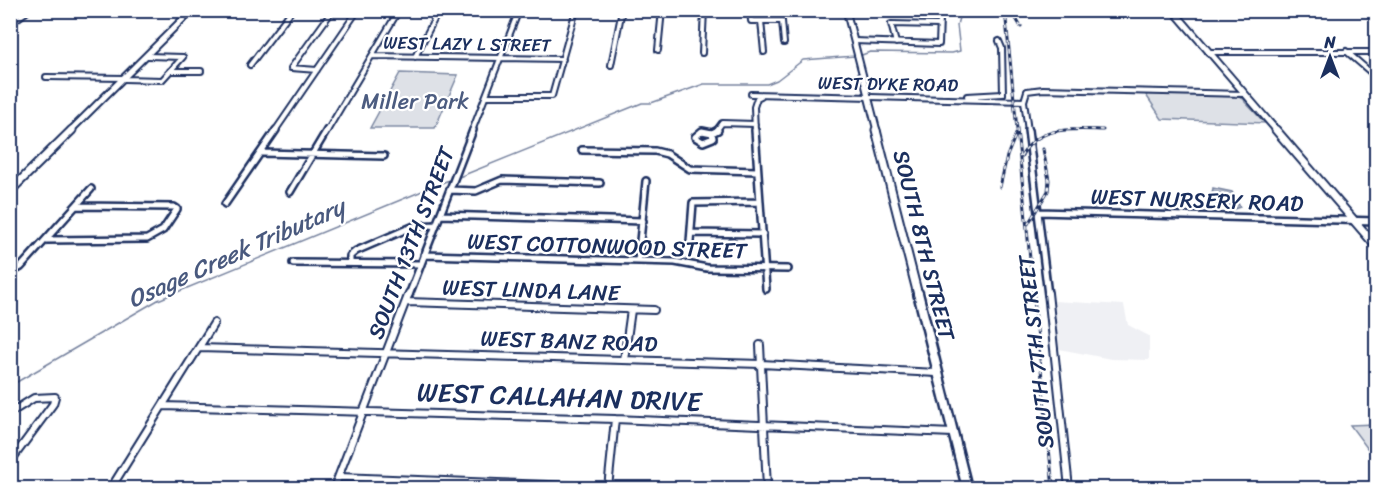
<svg xmlns="http://www.w3.org/2000/svg" width="1387" height="499" font-family="Sriracha,sans-serif">
<style>
.built{fill:#eff0f4}
.green{fill:#dee1e7;stroke:#7c88a2;stroke-width:1.5}
.water{fill:#b5bbca;stroke:#77839f;stroke-width:1.5}
.lines{fill:none;stroke-linecap:round;stroke-linejoin:round}
.stream{stroke:#77839f;stroke-width:1.5}
.minor-far2-casing{stroke:#1b2f5e;stroke-width:8}
.minor-far1-casing{stroke:#1b2f5e;stroke-width:10}
.minor-casing{stroke:#1b2f5e;stroke-width:10}
.major-far2-casing{stroke:#1b2f5e;stroke-width:9}
.major-far1-casing{stroke:#1b2f5e;stroke-width:11}
.major-casing{stroke:#1b2f5e;stroke-width:13}
.minor-far2{stroke:#fff;stroke-width:4}
.minor-far1{stroke:#fff;stroke-width:5}
.minor{stroke:#fff;stroke-width:6}
.major-far2{stroke:#fff;stroke-width:5}
.major-far1{stroke:#fff;stroke-width:7}
.major{stroke:#fff;stroke-width:8}
.rail-casing{stroke:#1b2f5e;stroke-width:3}
.rail{stroke:#fff;stroke-width:1.5;stroke-dasharray:4;stroke-linecap:butt}
.labels{text-anchor:middle;dominant-baseline:central;stroke-width:4.5;stroke-linejoin:round;paint-order:stroke}
.far-street-label{font-size:18px;fill:#1b2f5e;stroke:#fff}
.park-label{font-size:22px;fill:#4c5c80;stroke:#fff}
.street-label{font-size:22px;fill:#1b2f5e;stroke:#fff}
.water-label{font-size:24px;font-style:italic;fill:#49597e;stroke:#fff}
.near-street-label{font-size:27px;fill:#1b2f5e;stroke:#fff}
</style>
<rect width="100%" height="100%" fill="#fff"/>
<filter id="ink" filterUnits="userSpaceOnUse"><feTurbulence type="fractalNoise" baseFrequency=".0167" numOctaves="2"/><feDisplacementMap in="SourceGraphic" scale="12" xChannelSelector="R" yChannelSelector="G"/><feConvolveMatrix kernelMatrix="1 2 1 2 8 2 1 2 1" color-interpolation-filters="sRGB"/></filter>
<g filter="url(#ink)">
<path class="built" d="M1053 301 1124 305 1128 325 1149 336V360L1111 359 1059 349Z"/>
<path class="green" d="M400 73 458 75 435 128H370Z
M1144 92 1233 95 1244 99 1245 102 1265 123 1162 119Z
M1376 424V460L1350 425Z"/>
<path class="water" d="M1213 188 1232 192 1240 207 1231 210 1216 204 1212 193Z"/>
<g class="lines">
<path class="stream" d="M859 56 870 52 952 53 960 51 957 25 961 10
M459 177 642 103H651L704 84H767L777 80 803 60 855 56
M10 386 158 300 449 180"/>
<g class="minor-far2-casing">
<path id="minor-far2" d="M750 10 751 21H782L784 43
M10 12 25 13
M761 21 764 52
M10 24 29 10
M854 41 939 44 940 18
M896 43 891 24 939 25
M658 50 662 10
M1346 51 1376 77
M1208 52H1376
M702 53 704 10
M372 56 563 59
M415 57 439 10
M250 65 292 10
M611 65 622 10
M317 70 291 68 333 10
M170 71H201
M46 77 125 78
M124 79 162 80 183 57 147 56
M751 94 1024 101
M486 96H552L576 10
M967 96 1003 94 1002 48 999 41
M275 131 358 10
M327 131 399 10
M472 131 519 10
M716 131 722 123 755 124
M755 131 754 107 757 98 761 96
M1028 131 1024 101 1027 91 1043 89 1244 94"/>
</g>
<g class="minor-far1-casing">
<path id="minor-far1" d="M755 130 766 289
M1028 130 1048 295
M702 131 712 133 713 138 703 142 695 137Z
M712 133 718 130
M582 150 655 151 667 154 690 169 757 171
M262 153 384 156
M450 190 476 191 502 180 600 183
M290 192 327 130
M225 204 276 130
M1039 212 1376 221
M440 215 643 221
M691 233 763 234
M46 240 147 239 163 230 177 209 174 207 76 206
M690 242 693 203 759 202
M424 255 675 262 707 268 788 269
M638 261 646 181
M293 263 421 264
M350 263V256L356 251 414 226 436 225
M10 273 21 267 91 189
M409 295 473 130"/>
</g>
<g class="minor-casing">
<path id="minor" d="M1048 293 1069 488
M407 302 654 310
M760 345 767 488
M199 348 761 364 937 373
M624 360 631 310
M163 406 615 419 953 433
M10 413 34 398 55 397 53 404 10 462
M339 477 629 488
M111 488 214 323
M334 488 409 293
M608 488 615 419"/>
</g>
<g class="major-far2-casing">
<path id="major-far2" d="M846 10 877 131
M1173 10 1277 131
M70 131 192 10"/>
</g>
<g class="major-far1-casing">
<path id="major-far1" d="M876 130 918 295
M1276 130 1376 246
M10 191 72 130"/>
</g>
<g class="major-casing">
<path id="major" d="M918 293 967 488"/>
</g>
<use href="#minor-far2" class="minor-far2"/>
<use href="#minor-far1" class="minor-far1"/>
<use href="#minor" class="minor"/>
<use href="#major-far2" class="major-far2"/>
<use href="#major-far1" class="major-far1"/>
<use href="#major" class="major"/>
<g class="rail-casing">
<path id="rail" d="M1005 10 1053 488
M1011 10 1021 27
M1021 157C1037 125 1072 129 1103 130
M1000 187 1007 156 1016 134
M1028 224 1048 191 1049 180 1043 149"/>
</g>
<use href="#rail" class="rail"/>
</g>
</g>
<g class="labels">
<g class="far-street-label">
<text transform="translate(467 44) rotate(1)">WEST LAZY L STREET</text>
<text transform="translate(888 84) rotate(1)">WEST DYKE ROAD</text>
</g>
<g class="park-label">
<text x="415" y="101">Miller Park</text>
</g>
<g class="street-label">
<text transform="translate(1197 200) rotate(2)">WEST NURSERY ROAD</text>
<text transform="translate(411 243) rotate(-69)">SOUTH 13TH STREET</text>
<text transform="translate(924 245) rotate(76)">SOUTH 8TH STREET</text>
<text transform="translate(607 246) rotate(2)">WEST COTTONWOOD STREET</text>
<text transform="translate(531 290) rotate(2)">WEST LINDA LANE</text>
<text transform="translate(569 341) rotate(2)">WEST BANZ ROAD</text>
<text transform="translate(1036 352) rotate(-96)">SOUTH 7TH STREET</text>
</g>
<g class="water-label">
<text transform="translate(236 253) rotate(-24)">Osage Creek Tributary</text>
</g>
<g class="near-street-label">
<text transform="translate(559 397) rotate(2)">WEST CALLAHAN DRIVE</text>
</g>
</g>
<rect width="1387" height="499" fill="none" stroke="#fff" stroke-width="36"/>
<rect x="18" y="18" width="1351" height="463" fill="none" stroke="#1b2f5e" stroke-width="2" filter="url(#ink)"/>
<g transform="translate(1330 57)" stroke="#ffffff" stroke-width="4.5" paint-order="stroke">
<path d="M0-4.5L10 22L0 15L-10 22Z" fill="#1b2f5e"/>
<text y="-9" font-size="16" font-weight="bold" text-anchor="middle" fill="#1b2f5e">N</text>
</g>
</svg>
